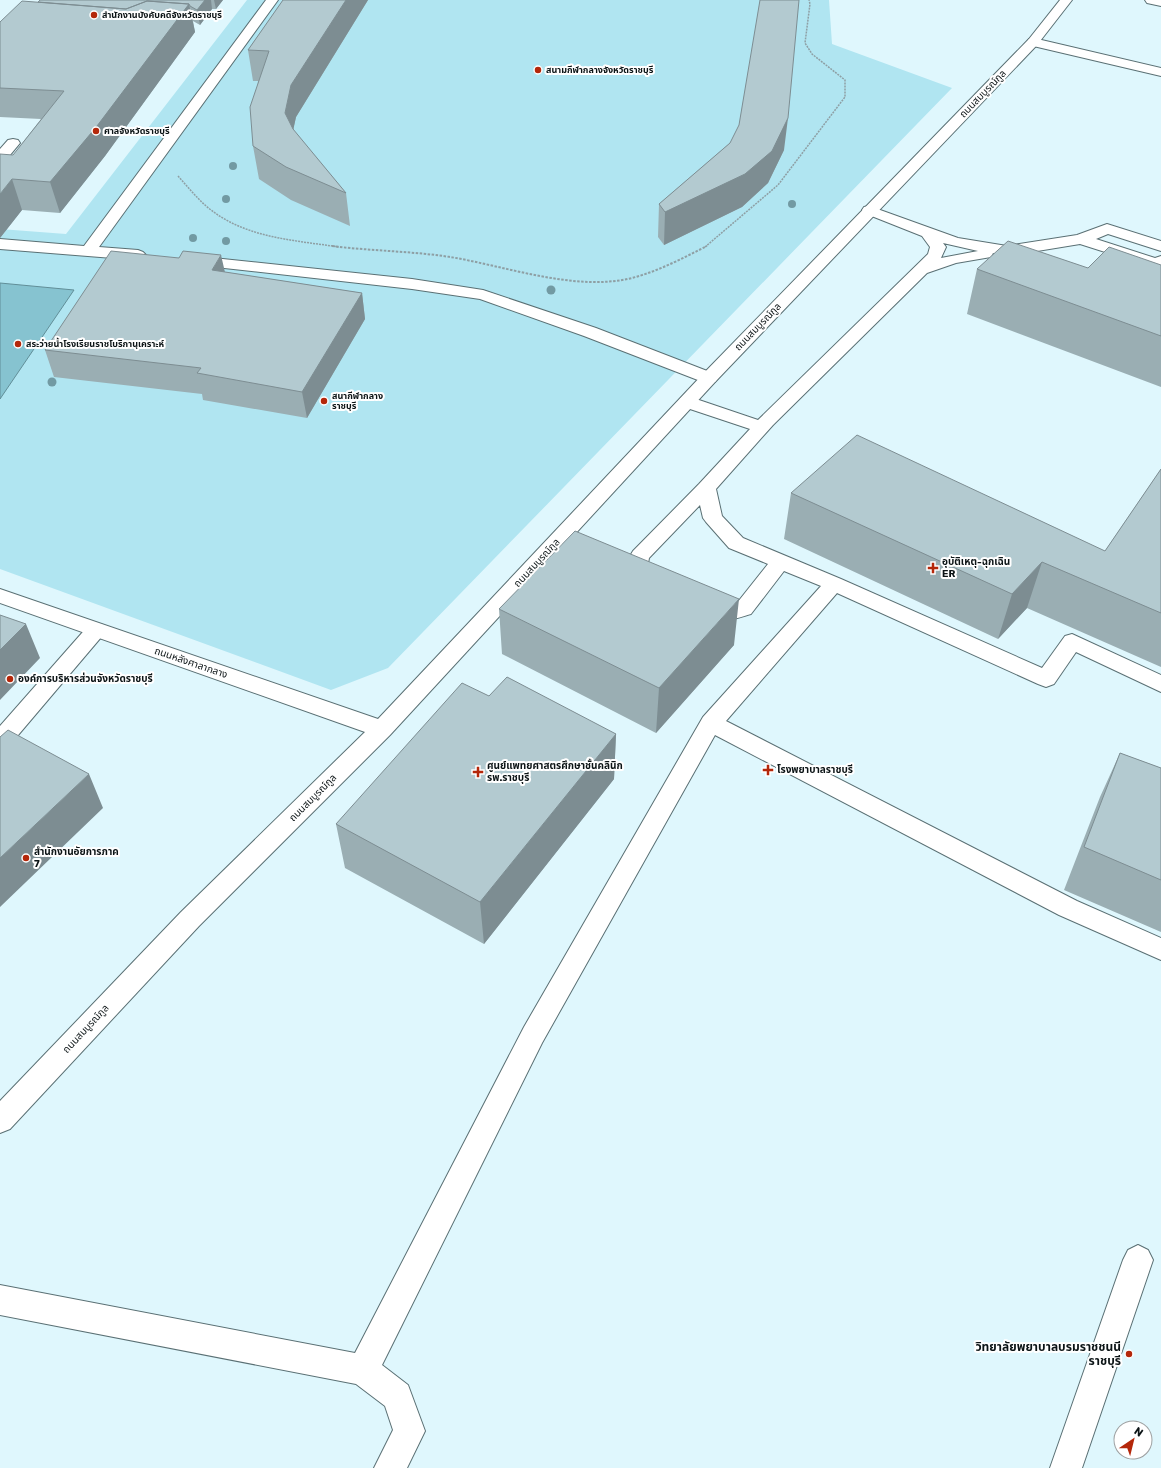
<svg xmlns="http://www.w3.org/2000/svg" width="1161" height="1468" font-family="Rubik,'Noto Sans Thai',sans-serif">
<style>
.green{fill:#b0e5f1}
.water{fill:#86c3d0;stroke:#618e98}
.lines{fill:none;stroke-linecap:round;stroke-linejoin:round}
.lane-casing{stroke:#5a7074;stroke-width:2}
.street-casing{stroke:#5a7074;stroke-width:2}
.secondary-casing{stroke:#5a7074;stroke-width:2}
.path-far1{stroke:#8e9fa4;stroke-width:1.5;stroke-dasharray:2 1;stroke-linecap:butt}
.path{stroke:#8e9fa4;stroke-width:2;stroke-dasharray:2.5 1.5;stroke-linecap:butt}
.lane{fill:#fff;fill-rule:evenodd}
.street{fill:#fff;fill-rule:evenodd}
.secondary{fill:#fff;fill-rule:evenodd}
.tree{fill:#729aa3}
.wall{fill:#9aaeb3}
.shaded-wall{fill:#7d8d92}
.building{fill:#b3cad0;stroke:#7d8d92}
.poi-dot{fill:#b4270a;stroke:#fff;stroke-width:1.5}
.labels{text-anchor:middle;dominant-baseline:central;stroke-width:4;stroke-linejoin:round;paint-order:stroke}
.far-poi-label{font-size:9px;font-weight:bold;fill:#0c1416;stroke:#fff;text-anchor:start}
.street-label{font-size:10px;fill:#0c1416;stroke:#fff}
.poi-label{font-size:10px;font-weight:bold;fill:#0c1416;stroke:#fff;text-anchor:start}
.near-poi-label{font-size:12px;font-weight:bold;fill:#0c1416;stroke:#fff;text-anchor:end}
</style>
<rect width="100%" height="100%" fill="#dff7fd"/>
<path class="green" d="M247 0H829L832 44 952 88 388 668 331 690 0 569V229L66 234Z"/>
<path class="water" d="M0 283 74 290 0 399Z"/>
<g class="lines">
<g class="lane-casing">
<path id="lane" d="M1033 38 1161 68V76L1029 45 1027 42 1029 39Z
M13 139 18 140 20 143 5 161 0 162V149L8 140Z
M869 206 958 238 1007 246 1077 235 1107 224 1161 241V251L1108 234 1096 239 1155 258 1161 256V268L1152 267 1080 244 1007 256 993 253 991 257 956 263 927 273 773 425 716 489 722 516 743 538 841 579 1042 668 1065 636 1072 634 1161 675V692L1076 652 1054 684 1046 687 1038 684 837 593 726 721 1077 901 1161 938V960L1059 915 715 735 542 1043 382 1365 408 1385 425 1431 407 1468H374L393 1430 385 1406 356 1384 0 1315V1285L355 1353 524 1027 703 717 821 586 784 571 751 614C737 618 709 629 700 613L703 608 710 606 716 608 737 603 768 564 729 548 706 522 703 518 700 505 649 558 647 569 658 584 655 589C640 593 634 582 627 570L630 556 633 551 699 484 750 429 681 406 678 402 681 398 687 397 693 398 758 420 928 254 930 247 922 236 864 213 862 210 864 207ZM943 243 978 251 941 258 946 247Z
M96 623 103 625 106 630 103 635 8 747 0 749V726L89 625Z
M1138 1245 1148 1250 1153 1260 1082 1468H1050L1123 1260 1128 1250Z"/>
</g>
<g class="street-casing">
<path id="street" d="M266 0H278L99 247 138 250 143 252 146 255 143 258 138 260 0 249V239L84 246Z
M1145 0H1161V6L1147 3Z
M194 256 412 279 483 290 596 328 715 374 718 378 715 382 709 383 703 382 584 336 480 299 412 289 188 264 186 261 188 258Z"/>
</g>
<g class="secondary-casing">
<path id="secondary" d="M1060 0H1072L1037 45 715 382 390 735 199 926 10 1129 0 1133V1101L181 912 365 732 0 603V589L378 719 703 374 1029 39Z"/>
</g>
<path class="path-far1" d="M178 176C187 186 196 197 205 205 242 238 293 240 339 247
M705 247 778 185 845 97V80L812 54 805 43 810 4 809 0"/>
<path class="path" d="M332 246C371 251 411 251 450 257 506 266 575 292 632 278 659 271 683 258 707 246"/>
<use href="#lane" class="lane"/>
<use href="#street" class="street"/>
<use href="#secondary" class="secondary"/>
</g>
<g class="tree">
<circle cx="233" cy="166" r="4"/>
<circle cx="226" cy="199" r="4"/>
<circle cx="792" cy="204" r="4"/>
<circle cx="193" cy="238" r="4"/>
<circle cx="226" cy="241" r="4"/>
<circle cx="551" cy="290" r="4.5"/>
<circle cx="52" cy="382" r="4.5"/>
</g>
<path class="wall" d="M40 0H223L216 9H212L200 25 193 21 195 32 105 156 60 213 22 210 0 238 13 155 41 119 0 117V22L38 2Z
M283 0H368L296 117 293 130 346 193 350 226 291 200 259 179 253 146 258 81H253L248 50Z
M730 143 784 150 768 183 742 207 664 245 658 237 659 204Z
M1161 265V387L967 314 977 269 1088 268Z
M225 272 362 293 365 319 307 418 203 400 202 394 54 377 45 350Z
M1161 469V667L1027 608 998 639 784 539 791 493 1105 551Z
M499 609 734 645 656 733 502 654Z
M489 696 616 734 614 779 484 944 345 868 336 824Z
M1120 753 1161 768V932L1064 890 1100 797Z"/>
<path class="shaded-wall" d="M205 0H211L212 9 200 25 197 10Z
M214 0H223L216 9Z
M346 0H368L296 117 290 145 285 113 291 85Z
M189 4 195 32 105 156 60 213 50 182Z
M788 118 784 150 768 183 742 207 664 245 665 212Z
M12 179 22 210 0 238V194Z
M221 255 227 281 212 270Z
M362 293 365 319 307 418 302 392Z
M1042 562 1027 608 998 639 1012 594Z
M739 599 734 645 656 733 659 688Z
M26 624 40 658 0 700V650Z
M616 734 614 779 484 944 480 902Z
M89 774 103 808 0 907V858Z"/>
<path class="building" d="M40 0H205L197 10 190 6 189 4 147 1 126 9 38 2Z
M283 0H346L291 85 285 113 293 129 346 193 286 167 253 146 250 107 269 51 248 50Z
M760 0H799L788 118 772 151 745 174 665 212 659 204 730 143 739 125Z
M22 1 126 9 147 1 189 4 97 126 50 182 12 179 0 194V154L13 155 64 91 0 88V22Z
M1008 241 1088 268 1109 247 1161 265V336L977 269Z
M111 251 179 258 183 251 221 255 212 270 362 293 302 392 197 373 201 368 45 350Z
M857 435 1105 551 1161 469V613L1042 562 1012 594 791 493Z
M575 531 739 599 659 688 499 609Z
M0 615 26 624 0 650Z
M507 677 616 734 480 902 336 824 462 683 489 696Z
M8 730 89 774 0 858V737Z
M1120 753 1161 768V880L1084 847Z"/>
<g class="poi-dot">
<circle cx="94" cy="15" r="4"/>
<circle cx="538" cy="70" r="4"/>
<circle cx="96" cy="131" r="4"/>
<circle cx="18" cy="344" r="4"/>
<circle cx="324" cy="401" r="4"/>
<path d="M931 562h4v4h4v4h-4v4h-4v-4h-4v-4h4z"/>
<circle cx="10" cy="679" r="4"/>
<path d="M766 764h4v4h4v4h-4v4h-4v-4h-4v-4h4z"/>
<path d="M476 766h4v4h4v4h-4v4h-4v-4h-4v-4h4z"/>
<circle cx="26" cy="858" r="4"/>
<circle cx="1129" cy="1354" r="4"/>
</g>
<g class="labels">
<g class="far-poi-label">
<text x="102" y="15">สำนักงานบังคับคดีจังหวัดราชบุรี</text>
<text x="546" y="70">สนามกีฬากลางจังหวัดราชบุรี</text>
<text x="104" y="131">ศาลจังหวัดราชบุรี</text>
<text x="26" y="344">สระว่ายน้ำโรงเรียนราชโบริกานุเคราะห์</text>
<text x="332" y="396">สนากีฬากลาง<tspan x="332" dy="10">ราชบุรี</tspan></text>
</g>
<g class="street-label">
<text transform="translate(983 94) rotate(-46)">ถนนสมบูรณ์กูล</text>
<text transform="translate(758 327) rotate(-46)">ถนนสมบูรณ์กูล</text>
<text transform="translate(537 563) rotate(-47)">ถนนสมบูรณ์กูล</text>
<text transform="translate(191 663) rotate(19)">ถนนหลังศาลากลาง</text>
<text transform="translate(313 798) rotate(-45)">ถนนสมบูรณ์กูล</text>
<text transform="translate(86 1029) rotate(-47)">ถนนสมบูรณ์กูล</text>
</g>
<g class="poi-label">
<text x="942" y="562">อุบัติเหตุ-ฉุกเฉิน<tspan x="942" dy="12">ER</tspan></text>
<text x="18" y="679">องค์การบริหารส่วนจังหวัดราชบุรี</text>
<text x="487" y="766">ศูนย์แพทยศาสตรศึกษาชั้นคลินิก<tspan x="487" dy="12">รพ.ราชบุรี</tspan></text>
<text x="777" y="770">โรงพยาบาลราชบุรี</text>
<text x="34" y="852">สำนักงานอัยการภาค<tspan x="34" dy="12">7</tspan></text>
</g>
<g class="near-poi-label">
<text x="1121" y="1347">วิทยาลัยพยาบาลบรมราชชนนี<tspan x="1121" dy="14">ราชบุรี</tspan></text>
</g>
</g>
<g transform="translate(1133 1440) rotate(35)"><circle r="19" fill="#ffffff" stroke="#9ea1a2"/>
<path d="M0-3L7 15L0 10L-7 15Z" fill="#b4270a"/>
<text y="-6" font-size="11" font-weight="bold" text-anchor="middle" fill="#0c1416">N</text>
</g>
</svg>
